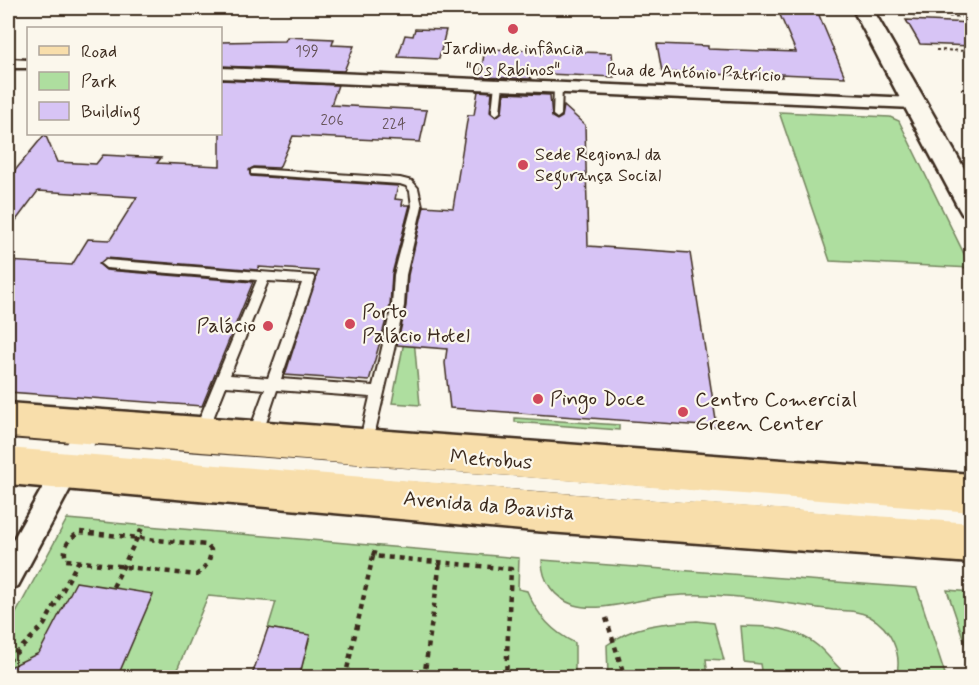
<svg xmlns="http://www.w3.org/2000/svg" width="979" height="685" font-family="Mynerve,sans-serif">
<style>
.green{fill:#aede9f;stroke:#74845e;stroke-width:1.5}
.building{fill:#d7c4f5;stroke:#3b2a1e;stroke-width:1.5}
.lines{fill:none;stroke-linecap:round;stroke-linejoin:round}
.lane-casing{stroke:#3b2a1e;stroke-width:4}
.street-casing{stroke:#3b2a1e;stroke-width:5}
.secondary-casing{stroke:#3b2a1e;stroke-width:5}
.primary-casing{stroke:#3b2a1e;stroke-width:5}
.path-far1{stroke:#3b2a1e;stroke-width:2;stroke-dasharray:3 3;stroke-linecap:butt}
.path{stroke:#3b2a1e;stroke-width:4.5;stroke-dasharray:5 5;stroke-linecap:butt}
.lane{fill:#fbf7ec;fill-rule:evenodd}
.street{fill:#fbf7ec;fill-rule:evenodd}
.secondary{fill:#fbf7ec;fill-rule:evenodd}
.primary{fill:#f8deab;fill-rule:evenodd}
.poi-dot{fill:#d1495b;stroke:#fbf7ec;stroke-width:2}
.labels{text-anchor:middle;dominant-baseline:central;stroke-width:4.5;stroke-linejoin:round;paint-order:stroke}
.far-number-label{font-size:15px;fill:#625054}
.far-poi-label{font-size:18px;fill:#3b2a1e;stroke:#fbf7ec}
.far-street-label{font-size:18px;fill:#3b2a1e;stroke:#fbf7ec}
.poi-label{font-size:21px;fill:#3b2a1e;stroke:#fbf7ec;text-anchor:start}
.street-label{font-size:21px;fill:#3b2a1e;stroke:#fbf7ec}
</style>
<rect width="100%" height="100%" fill="#fbf7ec"/>
<filter id="ink" filterUnits="userSpaceOnUse"><feTurbulence type="fractalNoise" baseFrequency=".0167" numOctaves="2"/><feDisplacementMap in="SourceGraphic" scale="12" xChannelSelector="R" yChannelSelector="G"/><feConvolveMatrix kernelMatrix="1 2 1 2 8 2 1 2 1" color-interpolation-filters="sRGB"/></filter>
<g filter="url(#ink)">
<path class="green" d="M779 112 890 117 899 121 971 268 830 261Z
M411 306 420 405 392 403Z
M515 418 619 425V430L515 422Z
M67 519 519 558 518 589 527 591C537 615 552 632 575 643V677H299L310 635 268 628 276 602 208 596 174 677 8 678V628Z
M542 560 917 588 946 677H896C903 654 891 628 869 616 857 610 845 611 833 610 779 603 725 591 669 596 642 598 600 613 574 605 554 598 542 581 542 560Z
M947 590 971 592V661Z
M697 621 714 623 724 660 706 659 708 677 656 672V677H608L607 645C635 624 664 623 697 621Z
M741 626C768 626 797 628 818 646 829 656 838 668 849 677H762L760 664 744 662Z"/>
<path class="building" d="M777 8H816L845 77 781 74 782 77 662 72 657 44 708 46V49L796 52Z
M906 20 972 23V46L920 44Z
M415 29 446 30 439 59 398 57 405 35 413 36Z
M287 37 334 39 332 45 354 46 344 71 220 66V42L285 41Z
M485 49 612 53 614 77 526 73 532 79 480 77Z
M220 80 338 85 331 105 427 110 420 142 293 136 279 168 254 167 249 170 251 176 398 186 395 199 403 200 402 205H410L392 274 390 306 369 381 285 375 318 271 259 267 258 270 106 258 99 264 106 270 253 282 202 406 8 392V261L72 265 88 239 110 240 137 197 38 191 8 231V179L45 134 57 162 96 164 103 155 161 158 157 163 220 166Z
M478 91 492 92 490 112 496 117 502 112 504 93 550 95 552 117 557 120 562 117 564 106 585 125 588 246 690 253 717 427 450 408 445 363 447 349 397 345 406 306 408 275 424 206 453 208 468 115H474Z
M76 582 153 594 117 678H8V668L39 653Z
M268 628 310 635 299 678H251Z"/>
<g class="lines">
<g class="lane-casing">
<path id="lane" d="M499 81 503 84 500 112 496 115 492 112 495 84Z
M558 84 562 87 561 115 557 118 553 115 554 87Z
M254 169 400 178 412 181 418 188 422 206 406 275 404 306 371 449 366 450 361 449 359 444 370 397 277 390 262 435 260 439 255 441 250 439 248 435 265 389 226 386 206 436 201 438 196 436 194 432 257 280 106 268 101 264 106 260 313 276 315 279 281 379 373 386 392 306 394 275 412 206 410 191 406 186 400 184 251 174V170ZM268 281 302 283 268 378 230 375Z
M8 439 972 510V524L8 451Z"/>
</g>
<g class="street-casing">
<path id="street" d="M8 59 28 60V68H8Z
M220 68 914 98 922 103 914 108 220 78Z
M90 415 99 419 102 427 99 435 18 586 8 590V549L81 419Z"/>
</g>
<g class="secondary-casing">
<path id="secondary" d="M852 8H872L972 182V217L962 214 958 207Z"/>
</g>
<g class="primary-casing">
<path id="primary" d="M8 403 972 474V512L8 437Z
M8 448 534 491 972 523V563L534 531 8 484Z"/>
</g>
<path class="path-far1" d="M913 15 972 17
M936 50 972 51
M961 89H972"/>
<path class="path" d="M80 532 207 545 211 550C210 562 206 568 196 575L66 560C62 546 69 539 80 532Z
M373 556 376 546
M113 587 143 526
M606 618 625 678
M8 661 44 625 78 562
M345 678 373 556 511 569 506 678
M424 678 440 562"/>
<use href="#lane" class="lane"/>
<use href="#street" class="street"/>
<use href="#secondary" class="secondary"/>
<use href="#primary" class="primary"/>
</g>
</g>
<g class="poi-dot">
<circle cx="513" cy="29" r="6"/>
<circle cx="523" cy="165" r="6"/>
<circle cx="350" cy="324" r="6"/>
<circle cx="268" cy="326" r="6"/>
<circle cx="538" cy="399" r="6"/>
<circle cx="683" cy="412" r="6"/>
</g>
<g class="labels">
<g class="far-number-label">
<text x="307" y="52">199</text>
<text x="332" y="121">206</text>
<text x="394" y="125">224</text>
</g>
<g class="far-poi-label">
<text x="513" y="49">Jardim de infância<tspan x="513" dy="21">"Os Rabinos"</tspan></text>
<text x="535" y="155" text-anchor="start">Sede Regional da<tspan x="535" dy="21">Segurança Social</tspan></text>
</g>
<g class="far-street-label">
<text transform="translate(694 73) rotate(2)">Rua de António Patrício</text>
</g>
<g class="poi-label">
<text x="362" y="312">Porto<tspan x="362" dy="24">Palácio Hotel</tspan></text>
<text x="256" y="326" text-anchor="end">Palácio</text>
<text x="550" y="399">Pingo Doce</text>
<text x="695" y="400">Centro Comercial<tspan x="695" dy="24">Green Center</tspan></text>
</g>
<g class="street-label">
<text transform="translate(491 460) rotate(4)">Metrobus</text>
<text transform="translate(489 506) rotate(5)">Avenida da Boavista</text>
</g>
</g>
<rect width="979" height="685" fill="none" stroke="#fbf7ec" stroke-width="30"/>
<rect x="15" y="15" width="949" height="655" fill="none" stroke="#3b2a1e" stroke-width="2" filter="url(#ink)"/>
<rect x="27" y="27" width="195" height="108" fill="#fbf7ec" stroke="#aea59a" stroke-width="1.5"/>
<rect x="39" y="46" width="30" height="9" fill="#f8deab" stroke="#aea59a" stroke-width="1.5"/>
<text x="81" y="57" font-size="18" fill="#3b2a1e">Road</text>
<rect x="39" y="72" width="30" height="18" fill="#aede9f" stroke="#aea59a" stroke-width="1.5"/>
<text x="81" y="87" font-size="18" fill="#3b2a1e">Park</text>
<rect x="39" y="102" width="30" height="18" fill="#d7c4f5" stroke="#aea59a" stroke-width="1.5"/>
<text x="81" y="117" font-size="18" fill="#3b2a1e">Building</text>
</svg>
